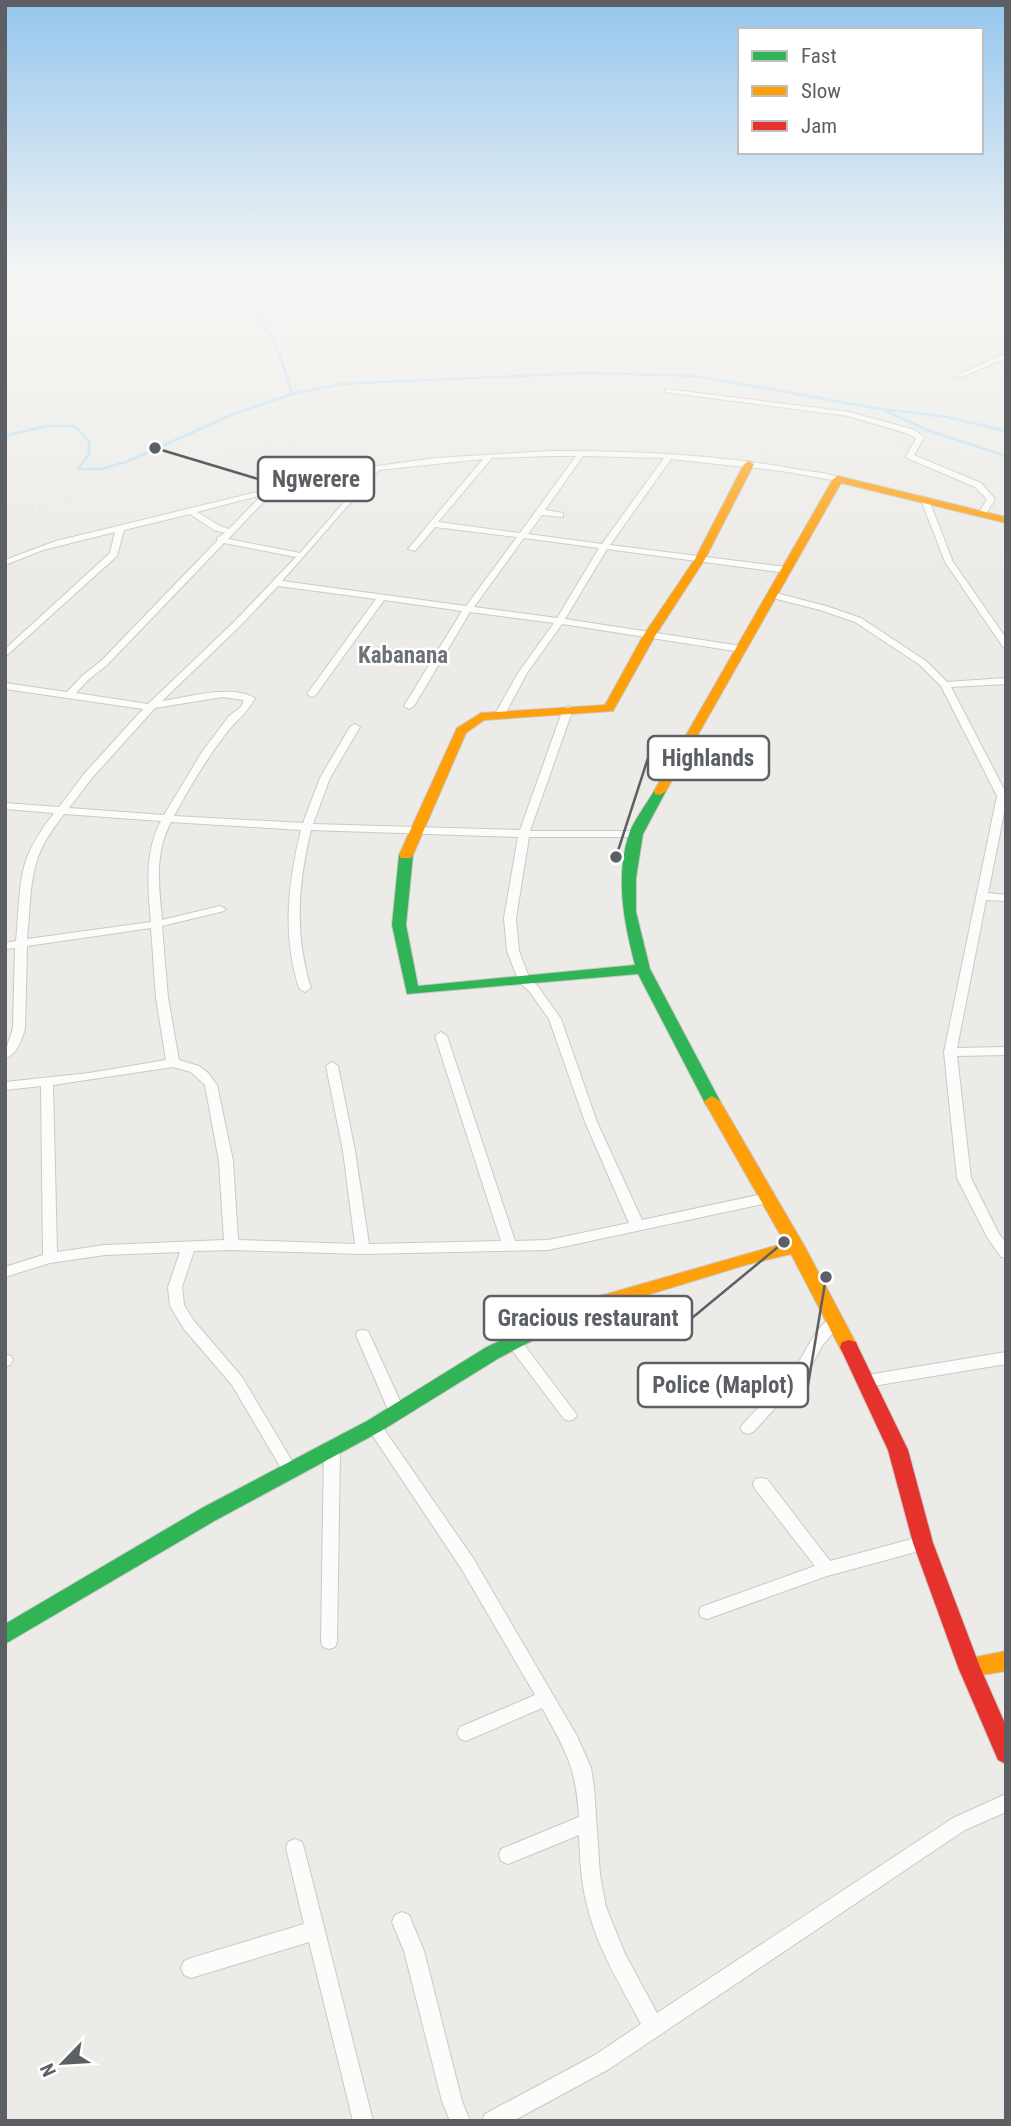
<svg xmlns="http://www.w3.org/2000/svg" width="1011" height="2126" font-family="'Roboto Condensed',sans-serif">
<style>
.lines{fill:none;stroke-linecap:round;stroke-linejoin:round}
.stream{stroke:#bae0f8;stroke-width:2.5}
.street-casing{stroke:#c9c9c9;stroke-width:2}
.fast-casing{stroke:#c7c8c7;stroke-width:2}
.slow-casing{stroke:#c7c8c7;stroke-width:2}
.jam-casing{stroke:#c7c8c7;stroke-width:2}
.street{fill:#fcfcfb;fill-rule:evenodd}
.fast{fill:#30b455;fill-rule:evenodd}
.slow{fill:#ff9f0a;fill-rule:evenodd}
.jam{fill:#e5322d;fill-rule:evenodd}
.rail-far1{stroke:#e3e2e2;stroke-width:2.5;stroke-dasharray:1 5;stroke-linecap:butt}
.rail{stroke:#e3e2e2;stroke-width:3.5;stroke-dasharray:1 6;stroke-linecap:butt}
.labels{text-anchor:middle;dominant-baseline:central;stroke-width:5;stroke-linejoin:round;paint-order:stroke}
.far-district-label{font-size:23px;font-weight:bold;fill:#6d7277;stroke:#fff}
.leader{fill:none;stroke:#5c6065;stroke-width:2.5}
.callout-dot{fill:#5c6065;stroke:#fff;stroke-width:2.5}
.callout{fill:#fff;stroke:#5c6065;stroke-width:2.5}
.callout-label{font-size:23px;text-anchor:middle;font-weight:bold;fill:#5c6065}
</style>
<rect width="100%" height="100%" fill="#ecebe7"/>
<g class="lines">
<path class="stream" d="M268 279 242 300C277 333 278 350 292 394
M886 411 927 430 1006 456
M5 436 46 426H74L89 441V454L78 469H101L126 462 236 413 292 394 341 384 584 373 696 376 881 409 946 417 1006 431"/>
<g class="street-casing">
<path id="street" d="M1006 353V358L961 377 956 376Z
M667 389 849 412 915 430 924 438 914 455 981 483 995 499 985 516H979L978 514 987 499 975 487 907 458 906 456 916 439 909 434 848 416 665 392V390Z
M551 451C632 451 714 454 795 469 809 472 829 472 842 479L838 481 782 471 671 459 610 545 787 567 791 570 787 573 607 549 565 619 741 646 745 649 741 652 562 624 527 673 504 716 499 719 494 716 518 673 554 623 470 612 414 706 409 709 404 706 462 611 384 600 315 696 312 697 307 694 376 599 278 586 240 626 162 701C188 697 232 684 255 698 248 713 234 722 224 736 205 761 189 788 174 816L303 823 320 778 350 727 355 724 360 727 330 778 313 824 520 830 563 709 568 706 571 707 573 709 530 831H636L641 834 636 837H529L516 918 519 951 530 980 537 985 561 1019 597 1122 642 1220 767 1193 772 1195 774 1198 772 1201 767 1203 548 1250 363 1254 231 1250 194 1251 182 1287 184 1305 194 1321 242 1377 298 1471 295 1475 290 1477 285 1475 232 1385 184 1329 170 1306 168 1287 180 1252 105 1255 50 1263 5 1277V1267L43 1255 41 1086 5 1090V1082L89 1073 166 1060 156 998 151 928 27 946 25 1028C22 1040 17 1054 5 1059 5 1047 10 1040 13 1028L15 948 5 949V943L16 941C19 915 18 879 28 855 35 839 44 826 54 813L5 809V803L59 807 84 774 143 709 5 689V683L67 692 82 676 101 661 217 541V538L225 533 214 530 190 514 124 530 117 556 5 657V649L110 553 115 532 43 550 5 565V560L56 541 323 476 377 466 436 458ZM551 456H576L520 533 438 522 492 458ZM583 456 664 458 602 544 528 534 542 515 563 517V513L545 510ZM483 459 408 549 415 551 435 527 517 537 466 606 282 581 379 470ZM370 472 300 553 228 539 273 492ZM262 495 229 529 220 526 197 512ZM524 538 599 548 557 618 474 607ZM224 543 296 557 234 622 148 704 76 693 88 680 107 665ZM222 697 244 700 241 707 229 716 202 752 164 815 69 808 92 778 155 708ZM64 814 161 821C144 853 148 887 151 922L27 939C30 913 29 882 38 857 44 841 54 827 64 814ZM171 822 301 830C288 883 282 935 299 988L305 992 311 988C294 935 298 883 311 830L518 837 504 918 507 951 519 982 529 991 549 1019 585 1122 629 1223 548 1240 515 1241 447 1036 441 1032 435 1036 501 1241 369 1244 355 1151 338 1066 332 1062 326 1066 343 1151 355 1244 238 1240 233 1161 217 1085 208 1073 199 1066 179 1060 168 998 162 926 224 911 226 909 220 906 162 920C159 886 154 853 171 822ZM173 1067 191 1072 205 1085 219 1161 224 1240 105 1245 57 1252 53 1085Z
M922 498 929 500 953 562 1006 638V648L1003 647 945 562 921 500Z
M772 592 826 606 861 618 926 661 947 682 1006 678V684L951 687 1006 793V803L988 893 1006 895V901L986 900 957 1048 1006 1047V1055L957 1056 971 1178 998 1232 1006 1243V1258L1001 1257 987 1237 957 1178 944 1052 997 796 941 686 920 665 855 622 820 610 769 597 768 595Z
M835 1317 840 1318 842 1322 822 1346 807 1374 753 1432 748 1434 743 1432 740 1428 743 1424C758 1407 787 1381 798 1363 808 1348 817 1323 835 1317Z
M363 1330 368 1331 370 1335 405 1412 402 1416 397 1418 392 1416 389 1412 356 1335 358 1331Z
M514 1337 519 1338 574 1411 577 1415 574 1419 569 1421 564 1419 509 1346 507 1342 509 1338Z
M1006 1352V1364L867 1387 862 1385 860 1381 862 1377 867 1375Z
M5 1355 11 1356 13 1360 10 1365 5 1367Z
M374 1420 379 1422 473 1558 577 1736 591 1768 594 1787 600 1875 606 1907 625 1954 657 2013 953 1818 1006 1794V1812L965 1830 609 2069 513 2121H482L485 2114 595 2055 641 2024C621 1986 597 1948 587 1905 581 1882 580 1859 579 1835L508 1864 501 1861 499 1855 501 1849 579 1817C576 1767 566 1751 542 1708L466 1741 460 1739 457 1733 460 1727 535 1695 461 1568 369 1430 366 1426 369 1422Z
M332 1444 337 1446 340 1450 337 1642 335 1647 329 1649 323 1647 321 1642 324 1450 327 1446Z
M761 1478 767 1479 830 1561 923 1536 929 1538 931 1543 929 1548 923 1550 827 1576 707 1619 701 1617 699 1612 701 1607 815 1566 755 1489 753 1484 755 1479Z
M295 1839 302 1842 304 1848 373 2121H353L309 1942 191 1978 184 1975 181 1968 184 1961 191 1958 304 1924 286 1848 288 1842Z
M402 1912 409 1915 424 1951 462 2101 470 2121H450L442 2101 404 1951 392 1922 395 1915Z"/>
</g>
<g class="fast-casing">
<path id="fast" d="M660 787 666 791 643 834 636 878V912L650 969 720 1101 718 1105H706L704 1101 638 974 407 994 392 925 399 855 406 851 413 855 406 925 418 986 635 965C624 922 615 878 629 834 634 820 646 805 654 791Z
M578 1302 584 1304 587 1309 584 1314 499 1358 381 1431 216 1520 5 1644V1624L202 1508 367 1421 485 1348Z"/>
</g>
<g class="slow-casing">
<path id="slow" d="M749 461 754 464 705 559 655 636 613 711 484 720 466 733 413 855 411 858H401L399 855 457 728 481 713 605 705 643 636 695 559 744 464Z
M838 476 1006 517V523L841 483 666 791 660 795 655 794 654 791 833 479Z
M712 1096 720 1101 805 1247 858 1347 856 1352 849 1354 842 1352 791 1254 749 1264 578 1316 572 1314 569 1309 572 1304 785 1243 704 1101Z
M1006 1651V1671L969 1677 961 1674 958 1667 961 1660Z"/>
</g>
<g class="jam-casing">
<path id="jam" d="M849 1340 856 1342 858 1347 908 1450 933 1543 980 1667 1006 1726V1764L998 1760 958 1667 913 1543 888 1450 840 1347 842 1342Z"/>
</g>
<use href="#street" class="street"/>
<use href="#fast" class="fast"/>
<use href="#slow" class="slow"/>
<use href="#jam" class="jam"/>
<path class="rail-far1" d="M91 492C163 472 234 452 307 438 506 402 715 404 914 445 945 452 975 461 1006 469"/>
<path class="rail" d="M5 515 97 490"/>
</g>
<linearGradient id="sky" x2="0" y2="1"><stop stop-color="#95c6ee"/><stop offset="0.48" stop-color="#f6f6f4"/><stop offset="1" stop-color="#f6f6f4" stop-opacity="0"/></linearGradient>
<rect width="1011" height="576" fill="url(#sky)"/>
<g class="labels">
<g class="far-district-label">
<text x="403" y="655">Kabanana</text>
</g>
</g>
<path class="leader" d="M155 448L258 479M616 857L648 758M784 1242L692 1318M826 1277L808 1385"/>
<g class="callout-dot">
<circle cx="155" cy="448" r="7"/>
<circle cx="616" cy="857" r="7"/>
<circle cx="784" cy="1242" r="7"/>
<circle cx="826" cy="1277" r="7"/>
</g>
<g class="callout">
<rect x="258" y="457" width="116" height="44" rx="7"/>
<rect x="648" y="736" width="121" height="44" rx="7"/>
<rect x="484" y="1296" width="208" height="44" rx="7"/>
<rect x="638" y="1363" width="170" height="44" rx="7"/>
</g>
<g class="callout-label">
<text x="316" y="487">Ngwerere</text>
<text x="708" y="766">Highlands</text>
<text x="588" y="1326">Gracious restaurant</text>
<text x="723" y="1393">Police (Maplot)</text>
</g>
<rect width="1011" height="2126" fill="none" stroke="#5c6065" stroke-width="14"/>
<rect x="738" y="28" width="245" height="126" fill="#ffffff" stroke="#bebfc1" stroke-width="2"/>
<rect x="752" y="51" width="35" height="10" fill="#30b455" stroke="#bebfc1" stroke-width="2"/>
<text x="801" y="63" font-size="21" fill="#5c6065">Fast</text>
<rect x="752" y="86" width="35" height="10" fill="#ff9f0a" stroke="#bebfc1" stroke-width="2"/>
<text x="801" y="98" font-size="21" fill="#5c6065">Slow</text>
<rect x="752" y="121" width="35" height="10" fill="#e5322d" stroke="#bebfc1" stroke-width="2"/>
<text x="801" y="133" font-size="21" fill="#5c6065">Jam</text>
<g transform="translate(63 2063) rotate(245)" stroke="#ffffff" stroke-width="5" paint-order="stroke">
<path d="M0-5L12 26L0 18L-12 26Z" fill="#5c6065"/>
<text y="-10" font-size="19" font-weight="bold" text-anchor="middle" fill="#5c6065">N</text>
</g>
</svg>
